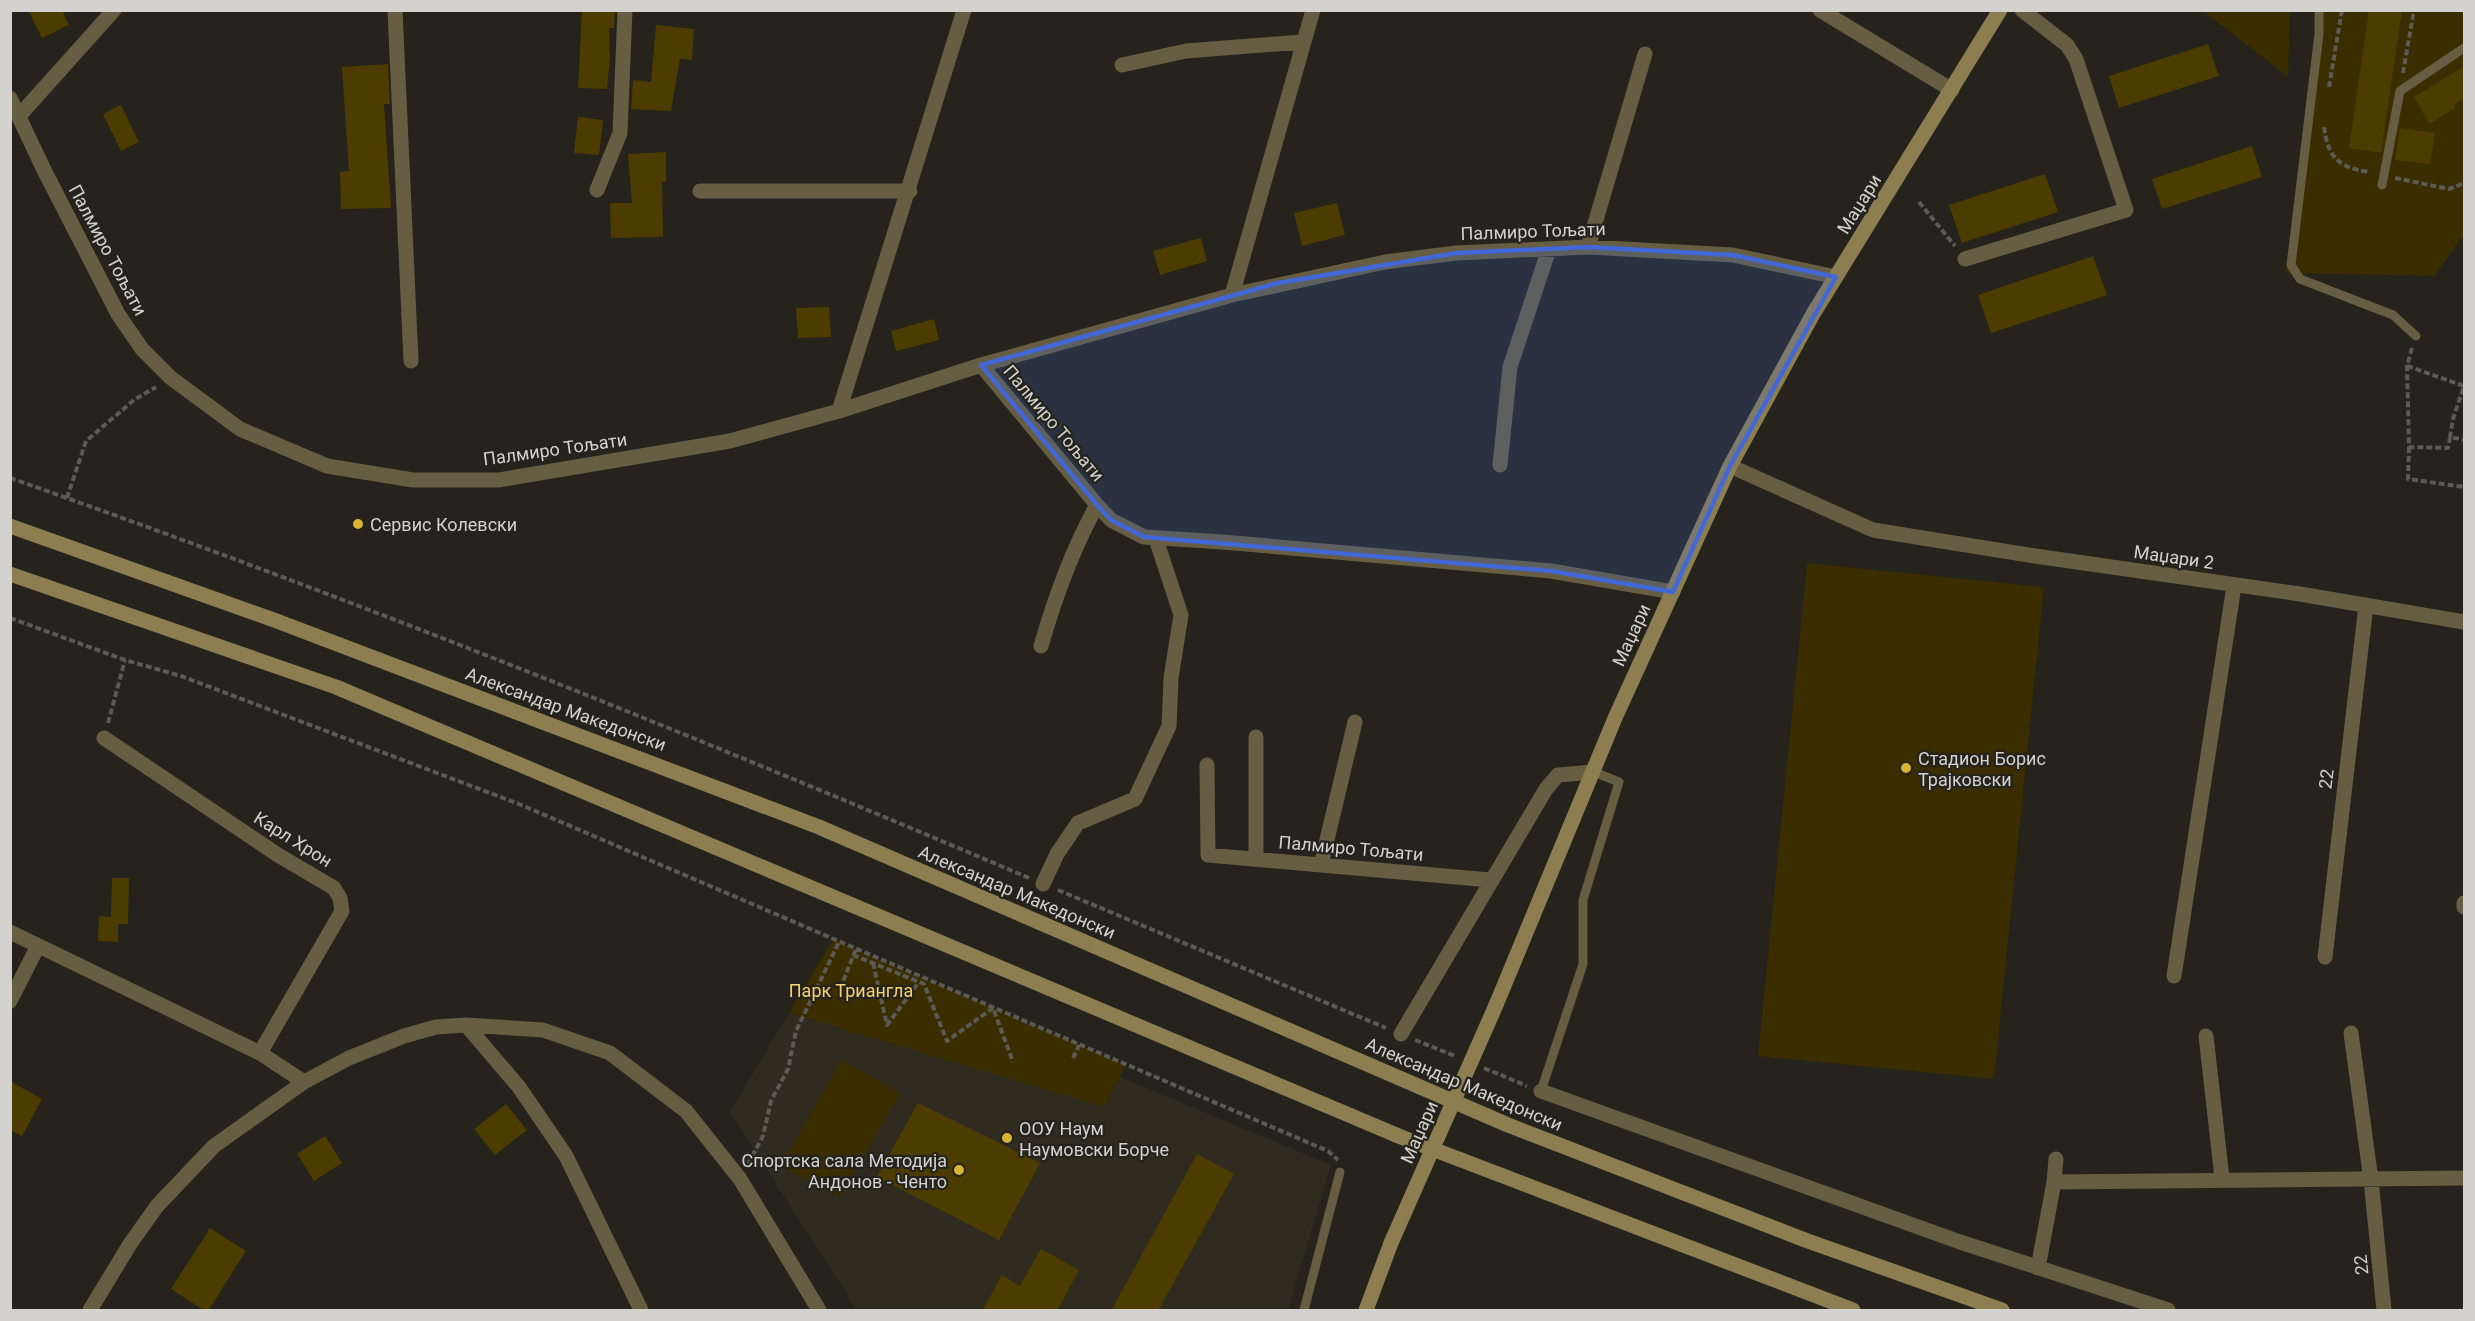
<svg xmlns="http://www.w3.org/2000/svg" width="2475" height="1321" font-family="Roboto,sans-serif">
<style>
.built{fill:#2f2b1f}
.green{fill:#3a2d00}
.building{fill:#4d3c00}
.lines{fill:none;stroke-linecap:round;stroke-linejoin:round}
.path{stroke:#5c5a54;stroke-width:4;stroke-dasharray:6 3;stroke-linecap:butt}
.lane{stroke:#665d42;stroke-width:9}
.street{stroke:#665d42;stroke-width:15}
.secondary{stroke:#8d7e52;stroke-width:15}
.secondary-bridge{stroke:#8d7e52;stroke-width:15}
.marked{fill:#4168d6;fill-opacity:0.2;stroke:#4168d6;stroke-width:4.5;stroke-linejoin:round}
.poi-dot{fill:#d9b334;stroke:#25231c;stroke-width:2}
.labels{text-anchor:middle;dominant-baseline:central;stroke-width:4.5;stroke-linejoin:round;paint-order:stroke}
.street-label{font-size:18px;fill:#d3d2ce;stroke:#25231c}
.poi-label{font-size:18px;fill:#d3d2ce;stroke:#25231c;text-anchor:start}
.park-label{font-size:18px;fill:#f4d36f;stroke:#25231c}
</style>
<rect width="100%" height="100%" fill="#25231c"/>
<path class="built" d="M789 1013 1104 1106 1120 1077 1331 1165 1288 1310H857L730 1112Z"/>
<path class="green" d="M2203 11H2290L2288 77Z
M2319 11H2464V235L2434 276 2285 273 2319 34Z
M1807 563 2044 587 1994 1079 1758 1056Z
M833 939 839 942 1126 1065 1104 1107 789 1013Z
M841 1060 900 1093 840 1198 781 1166Z"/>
<path class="building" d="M28 10H62L69 25 42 38Z
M582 10H615L614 28H609L610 58 607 89 578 88Z
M2369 10H2402L2381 153 2349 148Z
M656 25 694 29 692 60 680 59 671 111 631 109 633 80 651 82Z
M2208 44 2219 76 2119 108 2109 76Z
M388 64 390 104H384L391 208 341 209 340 172 349 171 342 67Z
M2464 66V98L2454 105 2455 108 2430 124 2414 97Z
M121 105 139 142 121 151 103 114Z
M578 117 603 120 599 155 574 153Z
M2400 128 2435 133 2430 164 2395 160Z
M2252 146 2262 177 2162 209 2152 179Z
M666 152V182H662L663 237 611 238 610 203H632L628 154Z
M2045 174 2058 212 1962 243 1949 205Z
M1337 203 1345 235 1302 246 1294 213Z
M1201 238 1207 261 1160 275 1153 251Z
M2093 256 2107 295 1991 333 1978 295Z
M829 307 831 337 798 338 796 308Z
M934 319 939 340 896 351 891 331Z
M112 878H129L128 924H118V942L98 941 99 916 111 917Z
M10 1081 42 1099 22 1136 10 1130Z
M918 1103 1040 1163 999 1240 877 1177Z
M506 1104 527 1130 495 1155 474 1129Z
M325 1136 342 1163 314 1181 297 1154Z
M1197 1154 1234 1174 1158 1311H1111Z
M210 1228 246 1251 208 1311H205L171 1289Z
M1041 1249 1079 1270 1057 1311H982L1002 1275 1020 1286Z"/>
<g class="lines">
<path class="path" d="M2403 73 2414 10
M2329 87 2342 10
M2324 127C2328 158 2339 168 2370 172
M2395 178 2449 189 2464 183
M1919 202 1955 246
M2412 348 2407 366 2409 447 2448 448 2450 437 2464 440
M2407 366 2464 386 2453 419 2450 437
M2409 447 2408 479 2464 487
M10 478C355 599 693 735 1029 878
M67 498 86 441 134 400 156 387
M10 618 125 660 181 676 519 804 1328 1151 1338 1160
M108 723 125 660
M1058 890 1386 1028
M853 955 924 984 947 1041 993 1008 1013 1062
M873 963 887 1025 919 982
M840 989 856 949
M1415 1040 1455 1056
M1073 1058 1079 1045
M1484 1068 1527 1086
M748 1164 763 1136 771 1101 788 1069 796 1031 839 942"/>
<path class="lane" d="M2319 10V34L2291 265 2300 279 2393 315 2416 336
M2382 185 2400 91 2464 48
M1541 1091 1583 964V900L1619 782 1594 772
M1304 1310 1340 1172"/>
<path class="street" d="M395 10 411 361
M1820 10 1952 90
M1122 65 1186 51 1302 42
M10 98 44 170 118 314 142 349 171 378 240 429 327 466 413 480H499L730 441 839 411 981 365 1232 295 1385 262 1456 253 1588 247 1733 255 1836 277
M19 116 114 10
M597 190 620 133 625 10
M700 191H910
M1588 247 1645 54
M1965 259 2126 210 2076 59 2067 45 2022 10
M1232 295 1313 10
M981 365 1097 505 1111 520 1144 537 1223 542 1551 571 1673 592
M839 411 964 10
M1500 465 1510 367 1549 249
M1730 466 1873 530 2035 556 2300 594 2464 622
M1041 646C1055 597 1072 550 1097 505
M1256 737V859
M104 738 278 855 334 888 340 898 342 911 260 1053
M1207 765 1208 855 1490 880
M1321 865 1355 722
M1043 884 1057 854 1078 823 1135 799 1169 726 1171 678 1181 615 1156 539
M2464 907V903
M10 932 260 1053 304 1082
M2325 957 2366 605
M2174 976 2234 586
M10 1001 38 946
M466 1025 519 1087 566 1156 641 1310
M2351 1033 2371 1180 2384 1310
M1401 1034 1546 789 1558 775 1594 772
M2206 1036 2222 1178
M1541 1091 1960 1242 2168 1310
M2056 1159 2054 1182 2464 1178
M2038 1268 2054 1182
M90 1310 130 1244 157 1206 214 1146 304 1082 349 1058 404 1036 436 1027 466 1025 543 1030 610 1053 686 1111 740 1179 819 1310"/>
<path class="secondary" d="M10 526 274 620 819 827 1508 1125 1805 1240 2002 1310
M10 574 336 687 1401 1137 1853 1310
M1496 1005 1615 718 1730 466 1813 314 2000 10
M1366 1310 1391 1243"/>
<path class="secondary-bridge" d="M1391 1243 1496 1005"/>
</g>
<path class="marked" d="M1588 247 1733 255 1836 277 1730 466 1673 592 1551 571 1144 537 1111 520 1097 505 981 365 1278 283 1456 253Z"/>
<g class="poi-dot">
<circle cx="358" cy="524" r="6"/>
<circle cx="1906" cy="768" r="6"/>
<circle cx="1007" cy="1138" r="6"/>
<circle cx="959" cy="1170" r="6"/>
</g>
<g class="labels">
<g class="street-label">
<text transform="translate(1859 204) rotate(-58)">Маџари</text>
<text transform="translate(1533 231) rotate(-2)">Палмиро Тољати</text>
<text transform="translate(108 250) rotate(62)">Палмиро Тољати</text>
<text transform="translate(1054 423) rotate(50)">Палмиро Тољати</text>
<text transform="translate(555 449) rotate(-8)">Палмиро Тољати</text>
<text transform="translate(2174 557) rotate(8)">Маџари 2</text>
<text transform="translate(1631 635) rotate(-65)">Маџари</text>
<text transform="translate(566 709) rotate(20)">Александар Македонски</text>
<text transform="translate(2326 779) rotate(-83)">22</text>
<text transform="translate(293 839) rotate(32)">Карл Хрон</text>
<text transform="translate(1351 848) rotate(5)">Палмиро Тољати</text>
<text transform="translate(1017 892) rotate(23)">Александар Македонски</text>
<text transform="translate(1464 1084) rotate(23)">Александар Македонски</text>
<text transform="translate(1419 1132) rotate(-66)">Маџари</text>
<text transform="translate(2361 1265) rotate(-96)">22</text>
</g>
<g class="poi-label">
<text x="370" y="524">Сервис Колевски</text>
<text x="1918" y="758">Стадион Борис<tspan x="1918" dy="21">Трајковски</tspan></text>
<text x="1019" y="1128">ООУ Наум<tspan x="1019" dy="21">Наумовски Борче</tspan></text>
<text x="947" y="1160" text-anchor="end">Спортска сала Методија<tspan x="947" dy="21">Андонов - Ченто</tspan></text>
</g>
<g class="park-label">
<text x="851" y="990">Парк Триангла</text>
</g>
</g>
<rect width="2475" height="1321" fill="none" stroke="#d3d2ce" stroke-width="24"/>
</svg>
